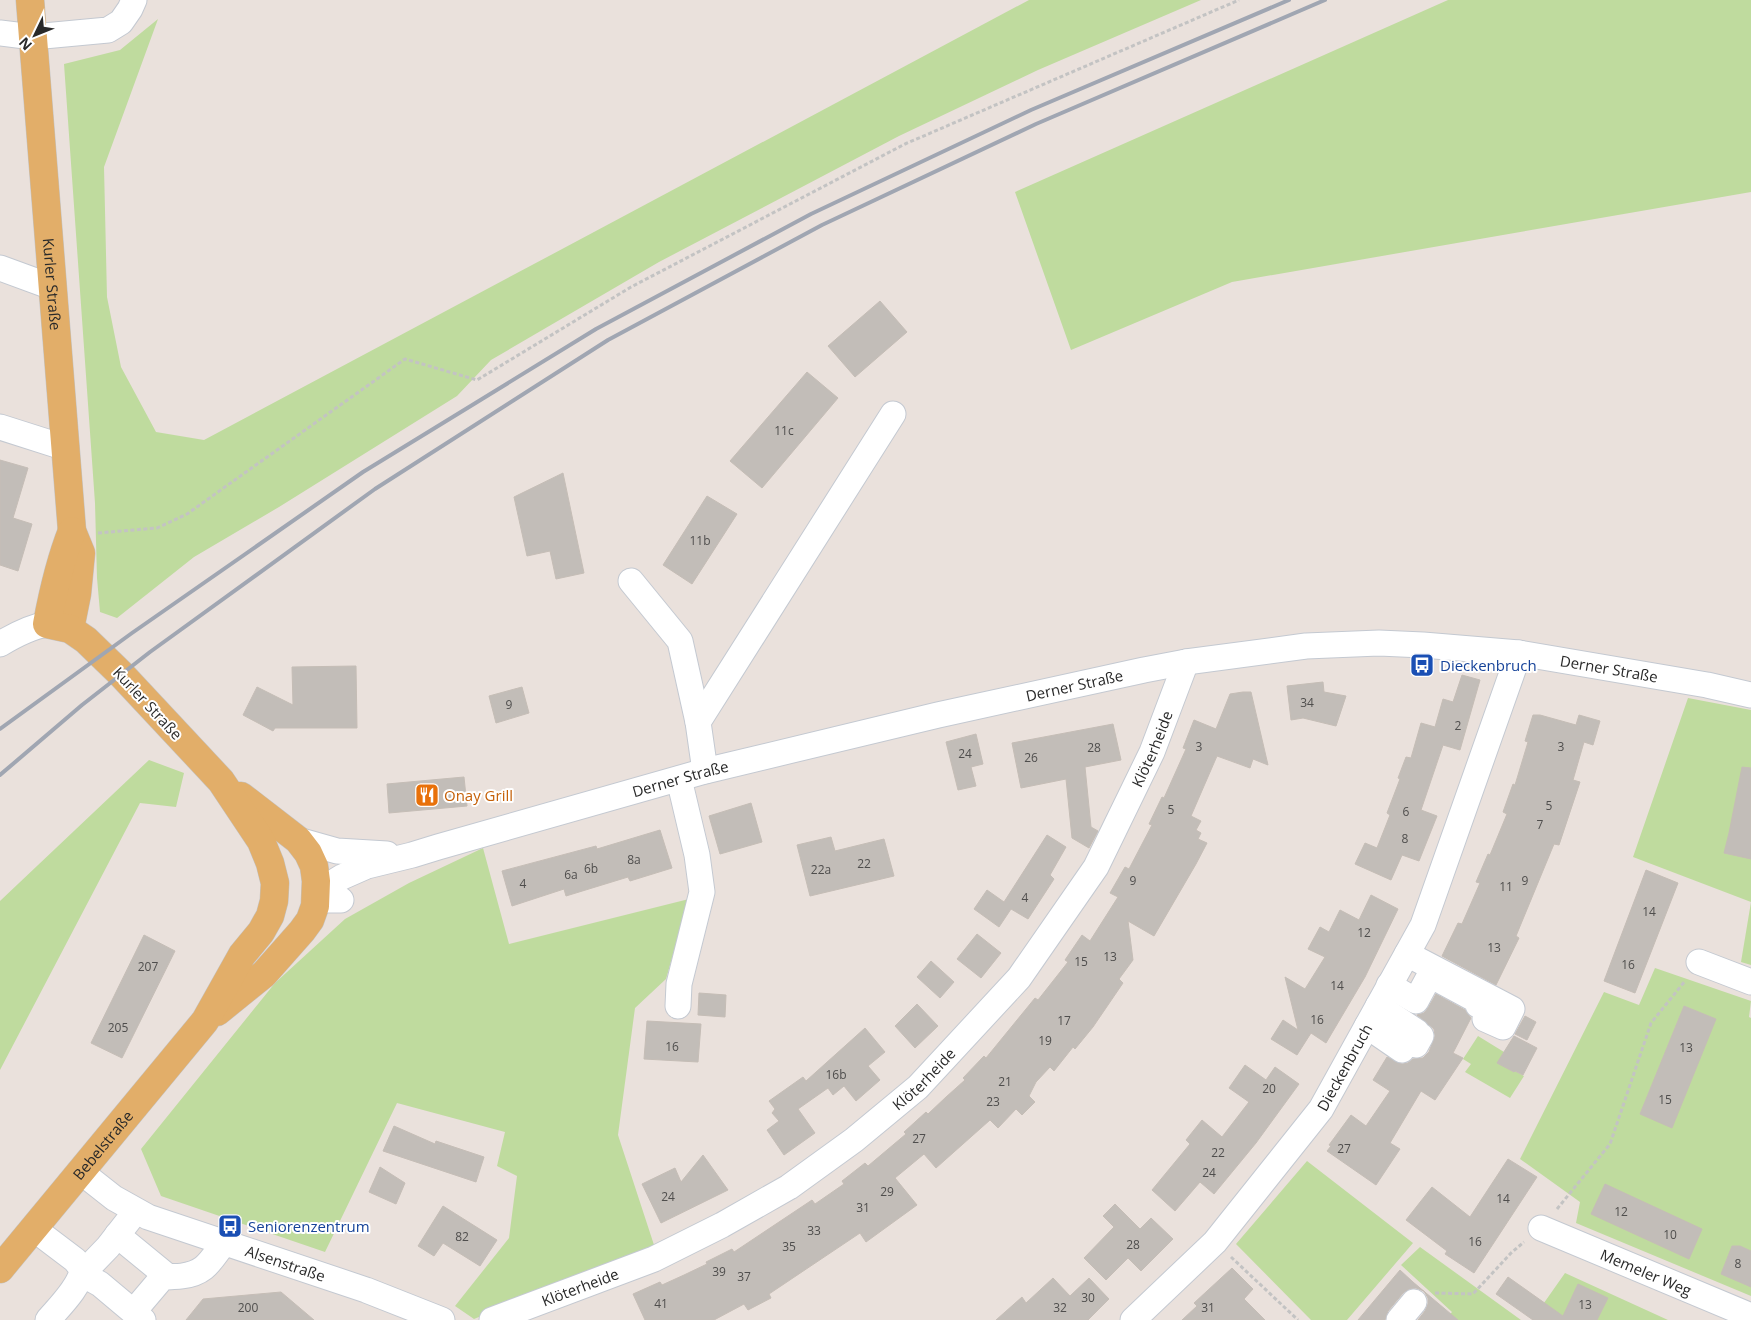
<svg xmlns="http://www.w3.org/2000/svg" width="1751" height="1320" font-family="'Open Sans',sans-serif">
<style>
.green{fill:#bfdb9e}
.building{fill:#c2bdb8;stroke:#c5bdb6}
.lines{fill:none;stroke-linecap:round;stroke-linejoin:round}
.minor-casing{stroke:#c4c9d1;stroke-width:27}
.major-casing{stroke:#c3c3c3;stroke-width:29}
.path{stroke:#c3c3c3;stroke-width:3;stroke-dasharray:4 2.5;stroke-linecap:butt}
.minor{stroke:#fff;stroke-width:25}
.major{stroke:#e2ae69;stroke-width:28}
.rail{stroke:#a0a6b2;stroke-width:4}
.labels{text-anchor:middle;dominant-baseline:central;stroke-width:4;stroke-linejoin:round;paint-order:stroke}
.number-label{font-size:12px;fill:#4f4e4d}
.street-label{font-size:15px;fill:#292929;stroke:#fff}
.transit-label{font-size:15px;fill:#164399;stroke:#fff;text-anchor:start}
.food-label{font-size:15px;fill:#c56008;stroke:#fff;text-anchor:start}
</style>
<rect width="100%" height="100%" fill="#eae1dc"/>
<path class="green" d="M1029 0H1201L1038 70 899 136 659 262 491 360 457 396 279 507 194 557 117 618 100 612 97 578 95 503 64 64 120 50 158 19 104 167 107 297 121 367 156 432 204 440Z
M1448 0H1751V192L1232 282 1071 350 1015 192Z
M1688 698 1751 710V902L1633 857Z
M149 760 184 773 176 807 140 803 0 1070V901Z
M483 848 509 944 689 899 666 979 635 1008 618 1135 654 1245 474 1319 455 1306 509 1238 517 1176 497 1166 505 1132 397 1103 325 1252 161 1196 141 1149 275 983 345 919 409 883Z
M1751 902V965L1741 962Z
M1655 968 1751 1001 1749 1017 1751 1018V1296L1576 1223 1580 1202 1520 1159 1604 992 1639 1005Z
M1478 1036 1504 1052 1498 1063 1514 1072 1515 1071 1524 1076 1510 1098 1465 1072 1471 1064 1463 1059Z
M1307 1161 1413 1243 1347 1320H1311L1236 1244Z
M1420 1247 1521 1320H1445L1452 1312 1401 1265Z
M1565 1273 1668 1320H1532Z"/>
<path class="building" d="M880 301 907 332 855 377 828 346Z
M807 372 838 398 762 488 730 461Z
M0 460 28 468 13 518 32 524 18 571 0 565Z
M563 473 584 573 556 579 550 551 527 556 514 497Z
M707 496 737 514 692 584 663 565Z
M356 666 357 728H275L273 731 243 715 257 687 293 705 292 667Z
M1462 675 1480 680 1460 750 1443 745 1421 810 1437 816 1419 861 1402 855 1391 880 1355 864 1365 843 1377 848 1390 815 1387 813 1400 779 1398 778 1406 757 1411 758 1421 723 1435 727 1443 699 1453 702Z
M1323 682 1324 692 1346 696 1336 726 1303 718 1291 720 1287 686Z
M522 687 529 713 496 723 489 696Z
M1243 692H1251L1268 765 1253 759 1250 768 1217 756 1191 816 1201 821 1196 830 1201 833 1198 839 1207 843 1196 864 1154 936 1128 921 1133 960 1119 979 1123 983 1093 1027 1075 1049 1073 1047 1054 1071 1050 1067 1036 1082 1029 1096 1035 1102 1022 1115 1016 1109 998 1128 990 1120 936 1168 924 1154 895 1178 917 1205 866 1242 860 1233 769 1294 771 1298 748 1310 744 1304 714 1320H645L633 1294 660 1282 662 1285 684 1275 707 1264 706 1262 732 1249 734 1252 812 1200 815 1204 844 1184 842 1181 865 1163 868 1166 906 1134 904 1132 926 1112 928 1114 946 1097 965 1080 963 1078 984 1056 986 1058 1035 998 1038 1000 1068 962 1065 960 1082 935 1090 941 1118 897 1110 893 1125 867 1129 869 1152 825 1149 824 1162 797 1164 798 1186 749 1183 748 1194 720 1216 729 1230 694Z
M1533 715H1540L1576 725 1579 715 1600 721 1593 745 1584 742 1573 780 1580 782 1559 845 1554 844 1516 936 1519 938 1496 985 1442 956 1458 923 1462 924 1480 883 1476 882 1488 854 1490 855 1507 814 1503 812 1513 784 1515 785 1528 742 1525 741Z
M1113 724 1121 760 1085 767 1091 827 1098 831 1089 848 1072 838 1066 779 1021 788 1012 743Z
M976 734 983 764 971 767 976 786 958 790 946 742Z
M1742 767 1751 768V859L1724 853 1729 833Z
M464 777 467 806 389 813 387 784Z
M751 803 762 842 720 854 709 816Z
M660 830 672 868 630 881 628 877 566 896 564 889 512 906 502 871 596 846 597 849Z
M1047 835 1066 847 1050 875 1054 879 1028 919 1011 909 999 927 974 909 987 890 1004 902Z
M831 837 835 851 884 839 894 876 810 896 797 845Z
M1646 870 1678 883 1635 993 1604 981Z
M1371 895 1398 909 1365 977 1326 1043 1311 1033 1297 1055 1271 1039 1283 1020 1298 1030 1285 977 1305 989 1325 957 1308 949 1320 927 1329 932 1340 910 1359 920Z
M977 934 1001 953 981 978 957 959Z
M144 935 175 951 122 1058 91 1043Z
M931 961 954 982 940 998 917 977Z
M699 993 726 995 725 1017 698 1015Z
M1436 994 1465 1010 1471 1018 1453 1053 1463 1058 1435 1100 1421 1091 1390 1143 1400 1149 1376 1185 1327 1151 1331 1146 1329 1145 1351 1115 1366 1126 1390 1091 1373 1080 1387 1057 1402 1064 1408 1063 1413 1059 1423 1058 1429 1052 1435 1036 1434 1029 1417 1015 1424 1013 1428 1008Z
M917 1004 938 1026 915 1048 895 1026Z
M1684 1006 1716 1019 1672 1128 1640 1114Z
M1525 1016 1536 1022 1527 1040 1515 1034Z
M647 1021 701 1024 698 1062 644 1059Z
M865 1028 885 1052 868 1066 880 1080 856 1101 844 1086 833 1095 828 1088 798 1109 815 1133 784 1155 767 1130 779 1121 772 1113 775 1109 769 1101 803 1077 806 1081Z
M1514 1036 1537 1048 1523 1075 1515 1071 1514 1072 1497 1063Z
M1245 1065 1266 1080 1275 1067 1299 1084 1256 1143 1214 1194 1200 1182 1175 1211 1152 1190 1190 1144 1186 1140 1202 1120 1222 1137 1249 1102 1229 1088Z
M394 1126 435 1144 436 1141 484 1157 476 1182 383 1151Z
M703 1155 728 1190 661 1223 642 1184 675 1168 681 1182Z
M1508 1159 1537 1177 1474 1273 1445 1254 1447 1251 1406 1220 1432 1187 1470 1217Z
M380 1167 405 1183 396 1204 369 1192Z
M1605 1184 1702 1229 1689 1259 1591 1214Z
M1115 1204 1140 1229 1151 1218 1173 1239 1141 1271 1128 1258 1106 1280 1084 1258 1114 1227 1103 1216Z
M443 1206 497 1240 480 1266 443 1243 434 1256 418 1246Z
M1732 1246H1740L1751 1251V1287L1721 1274Z
M1232 1268 1253 1289 1244 1299 1265 1320H1182L1197 1306 1194 1303Z
M1400 1270 1413 1282 1458 1320H1418L1425 1311 1428 1304V1298L1424 1291 1416 1288 1409 1289 1403 1293 1388 1311 1385 1320H1358Z
M1508 1277 1563 1316 1578 1284 1608 1298 1597 1320H1533L1496 1294Z
M1053 1278 1070 1296 1089 1278 1109 1299 1088 1320H996L1022 1297 1026 1303Z
M281 1292 314 1320H186L203 1299Z"/>
<g class="lines">
<g class="minor-casing">
<g id="minor">
<path d="M0 33 33 37 108 30 121 22 130 9 134 0"/>
<path d="M0 268 52 287"/>
<path d="M0 427 66 448"/>
<path d="M631 581 680 641 698 722"/>
<path d="M0 644C15 635 30 627 47 624"/>
<path d="M705 771 698 722 893 414"/>
<path d="M298 840 337 851 387 854"/>
<path id="s1" d="M341 900H328L316 893 342 877 367 866 412 855 438 847 705 771 938 715 1144 670 1186 662 1306 646 1379 643 1423 645 1519 653 1707 685 1751 695"/>
<path d="M1699 962 1751 982"/>
<path d="M1389 985 1416 1001 1430 975 1480 1002 1478 1005 1490 1012 1485 1019 1503 1027 1512 1009 1407 954"/>
<path d="M678 1006 679 984 702 892 697 855 679 779"/>
<path d="M1367 1026 1402 1050 1408 1040 1416 1045 1421 1036 1416 1033 1417 1032 1378 1006"/>
<path id="s2" d="M81 1172 114 1198 148 1217 366 1290 442 1320"/>
<path d="M136 1211 108 1247 82 1274 100 1284 143 1320"/>
<path id="s3" d="M1541 1228 1751 1316"/>
<path d="M34 1229 75 1260 82 1269C81 1286 59 1307 48 1320"/>
<path d="M117 1235 167 1276"/>
<path d="M134 1311 162 1278C169 1276 175 1277 182 1276 206 1273 210 1261 224 1243"/>
<path id="s4" d="M492 1320 654 1259 722 1225 789 1187 854 1140 918 1087 1019 978 1096 867 1152 752 1186 662"/>
<path id="s5" d="M1133 1320 1215 1242 1321 1109 1423 925 1519 653"/>
<path d="M1399 1320 1414 1302"/>
</g>
</g>
<g class="major-casing">
<g id="major">
<path id="s6" d="M30 0 72 531 81 553 77 594 70 629"/>
<path d="M217 1012 264 974 302 931 310 920 315 906 316 881 314 866 308 853 298 840 241 796"/>
<path id="s7" d="M0 1269 205 1021 242 955 261 932 270 916 274 901 275 883 270 863 261 841 221 781 121 674 86 640 70 629 47 624C53 592 60 561 72 531"/>
</g>
</g>
<path class="path" d="M98 533 157 528 187 514 405 359 477 380 631 287 905 144 1239 0
M1557 1209 1610 1144 1651 1023 1685 981
M1231 1257 1298 1320
M1435 1293 1473 1294 1511 1253 1524 1242"/>
<use href="#minor" class="minor"/>
<use href="#major" class="major"/>
<path class="rail" d="M0 729 132 633 363 472 596 329 811 214 1031 110 1289 0
M0 775 82 705 150 652 375 489 608 340 822 225 1036 124 1325 0"/>
</g>
<defs>
<g id="bus-square" transform="scale(1.25)"><rect x="-9" y="-9" width="18" height="18" rx="4" fill="#1a4fb4" stroke="#fff"/><path d="M-5-6H5V4H4V6H2V4H-2V6H-4V4H-5ZM-3.5-4V0h7V-4ZM-3.5 1.2v1.5H-2V1.2ZM2 1.2v1.5H3.5V1.2Z" fill="#fff"/></g>
<g id="restaurant-square" transform="scale(1.25)"><rect x="-9" y="-9" width="18" height="18" rx="4" fill="#e8710a" stroke="#fff"/><path d="M-5-6h1v4h1v-4h1v4h1v-4h1v5L-1.5 .5V6h-2V.5L-5-1ZM5-6V6H3V1.5H1.5Q1.5-4 5-6Z" fill="#fff"/></g>
</defs>
<g fill-rule="evenodd">
<use href="#bus-square" x="1422" y="665"/>
<use href="#restaurant-square" x="427" y="795"/>
<use href="#bus-square" x="230" y="1226"/>
</g>
<g class="labels">
<g class="number-label">
<text x="784" y="430">11c</text>
<text x="700" y="540">11b</text>
<text x="1307" y="702">34</text>
<text x="509" y="704">9</text>
<text x="1458" y="725">2</text>
<text x="1199" y="746">3</text>
<text x="1561" y="746">3</text>
<text x="1094" y="747">28</text>
<text x="965" y="753">24</text>
<text x="1031" y="757">26</text>
<text x="1549" y="805">5</text>
<text x="1171" y="809">5</text>
<text x="1406" y="811">6</text>
<text x="1540" y="824">7</text>
<text x="1405" y="838">8</text>
<text x="634" y="859">8a</text>
<text x="864" y="863">22</text>
<text x="591" y="868">6b</text>
<text x="821" y="869">22a</text>
<text x="571" y="874">6a</text>
<text x="1133" y="880">9</text>
<text x="1525" y="880">9</text>
<text x="523" y="883">4</text>
<text x="1506" y="886">11</text>
<text x="1025" y="897">4</text>
<text x="1649" y="911">14</text>
<text x="1364" y="932">12</text>
<text x="1494" y="947">13</text>
<text x="1110" y="956">13</text>
<text x="1081" y="961">15</text>
<text x="1628" y="964">16</text>
<text x="148" y="966">207</text>
<text x="1337" y="985">14</text>
<text x="1317" y="1019">16</text>
<text x="1064" y="1020">17</text>
<text x="118" y="1027">205</text>
<text x="1045" y="1040">19</text>
<text x="672" y="1046">16</text>
<text x="1686" y="1047">13</text>
<text x="836" y="1074">16b</text>
<text x="1005" y="1081">21</text>
<text x="1269" y="1088">20</text>
<text x="1665" y="1099">15</text>
<text x="993" y="1101">23</text>
<text x="919" y="1138">27</text>
<text x="1344" y="1148">27</text>
<text x="1218" y="1152">22</text>
<text x="1209" y="1172">24</text>
<text x="887" y="1191">29</text>
<text x="668" y="1196">24</text>
<text x="1503" y="1198">14</text>
<text x="863" y="1207">31</text>
<text x="1621" y="1211">12</text>
<text x="814" y="1230">33</text>
<text x="1670" y="1234">10</text>
<text x="462" y="1236">82</text>
<text x="1475" y="1241">16</text>
<text x="1133" y="1244">28</text>
<text x="789" y="1246">35</text>
<text x="1738" y="1263">8</text>
<text x="719" y="1271">39</text>
<text x="744" y="1276">37</text>
<text x="1088" y="1297">30</text>
<text x="661" y="1303">41</text>
<text x="1585" y="1304">13</text>
<text x="248" y="1307">200</text>
<text x="1060" y="1307">32</text>
<text x="1208" y="1307">31</text>
</g>
<g class="street-label">
<text stroke="none"><textPath href="#s6" startOffset="285">Kurler Straße</textPath></text>
<text stroke="none"><textPath href="#s1" startOffset="1355">Derner Straße</textPath></text>
<text stroke="none"><textPath href="#s1" startOffset="815">Derner Straße</textPath></text>
<text transform="translate(148 703) rotate(47)">Kurler Straße</text>
<text stroke="none"><textPath href="#s4" startOffset="904">Klöterheide</textPath></text>
<text stroke="none"><textPath href="#s1" startOffset="410">Derner Straße</textPath></text>
<text stroke="none"><textPath href="#s5" startOffset="331">Dieckenbruch</textPath></text>
<text stroke="none"><textPath href="#s4" startOffset="499">Klöterheide</textPath></text>
<text stroke="none"><textPath href="#s7" startOffset="161">Bebelstraße</textPath></text>
<text stroke="none"><textPath href="#s2" startOffset="226">Alsenstraße</textPath></text>
<text stroke="none"><textPath href="#s3" startOffset="114">Memeler Weg</textPath></text>
<text stroke="none"><textPath href="#s4" startOffset="94">Klöterheide</textPath></text>
</g>
<g class="transit-label">
<text x="1440" y="665">Dieckenbruch</text>
<text x="248" y="1226">Seniorenzentrum</text>
</g>
<g class="food-label">
<text x="444" y="795">Onay Grill</text>
</g>
</g>
<g transform="translate(35 35) rotate(227)" stroke="#ffffff" stroke-width="4" paint-order="stroke">
<path d="M0-4L9 19L0 12L-9 19Z" fill="#292929"/>
<text y="-8" font-size="14" font-weight="bold" text-anchor="middle" fill="#292929">N</text>
</g>
</svg>
